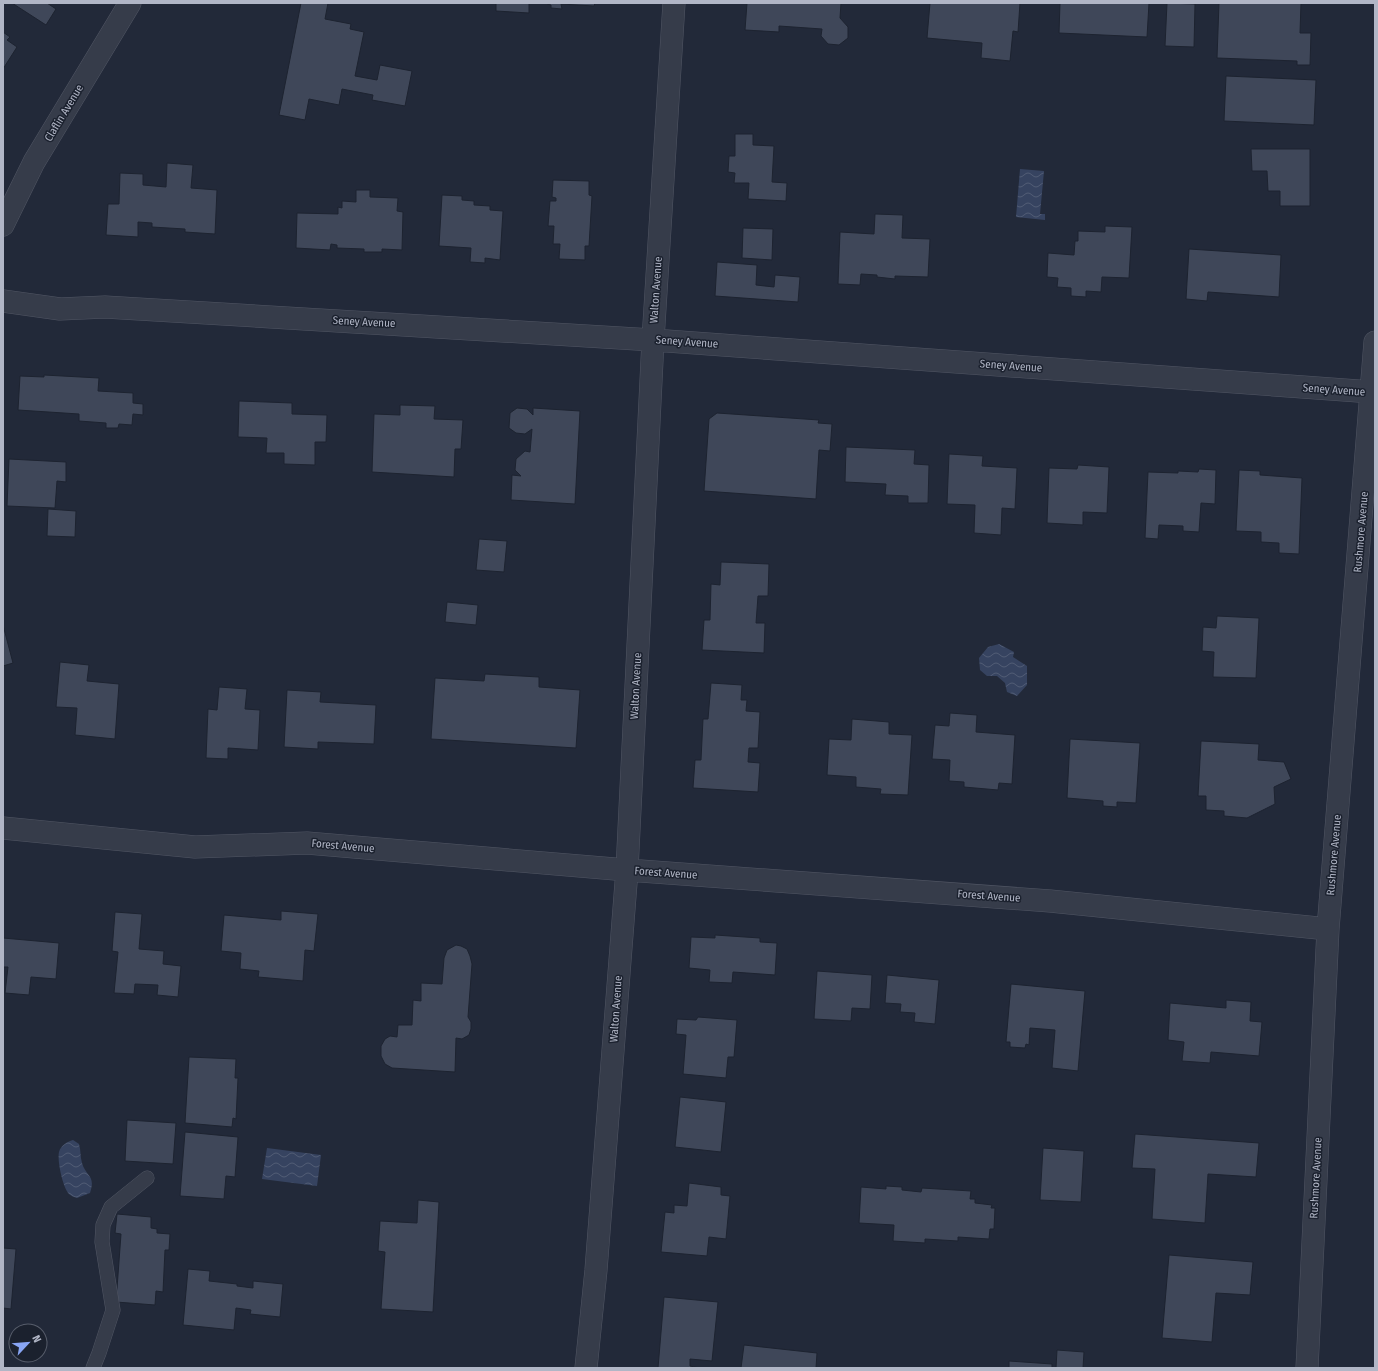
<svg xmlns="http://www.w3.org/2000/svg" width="1378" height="1371" font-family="'Fira Sans Condensed',sans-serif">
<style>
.water{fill:url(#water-waves)}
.building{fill:#3f4759;stroke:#1d2330}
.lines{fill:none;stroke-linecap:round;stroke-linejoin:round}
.lane-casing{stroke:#515664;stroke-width:15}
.street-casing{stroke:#515664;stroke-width:23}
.lane{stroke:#363c4a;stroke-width:14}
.street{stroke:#363c4a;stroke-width:22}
.labels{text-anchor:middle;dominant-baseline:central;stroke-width:3;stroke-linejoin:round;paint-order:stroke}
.street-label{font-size:11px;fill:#b1b6c6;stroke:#1b212e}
</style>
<defs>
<pattern id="water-waves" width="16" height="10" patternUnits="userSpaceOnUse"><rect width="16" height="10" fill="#364360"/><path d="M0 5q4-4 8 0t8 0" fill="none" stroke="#515c75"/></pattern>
</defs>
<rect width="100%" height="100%" fill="#222939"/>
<path class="water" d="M1020 169 1044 171 1040 214H1045V220L1016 217Z
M999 644 1014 652 1013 657 1027 666V685L1017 696 1007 692 1005 683 997 676H987L980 670 979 658 988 647Z
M73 1140 79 1144C81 1150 80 1157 82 1163 86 1177 96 1175 90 1193L77 1198C74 1197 71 1196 69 1194 63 1188 57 1161 59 1152 61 1145 67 1142 73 1140Z
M267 1148 321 1155 317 1186 262 1179Z"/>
<path class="building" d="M12 3H47L56 9 46 25Z
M301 3H328L325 19 351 24 350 29 364 32 355 76 377 80 380 65 412 71 405 106 372 100 373 95 342 89 339 105 309 99 305 120 279 115Z
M496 3H529V13L496 11Z
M546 3H595L594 6 561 4 562 9 551 8V5L547 4Z
M747 3H841L840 18 848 27V38L839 45 828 44 821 36 822 29 779 26V32L745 30Z
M930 3H1020L1018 32 1013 31 1010 61 981 58 982 43 927 38Z
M1060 3H1149L1147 37 1059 33Z
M1167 3 1195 4 1194 47 1165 46Z
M1219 3H1301L1300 33H1311L1310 65H1297V61L1217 58Z
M3 32 10 37 7 40 17 47 3 69Z
M1226 76 1316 80 1314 125 1224 121Z
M735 134H753V145L774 146 772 182 787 183 786 201 748 199 749 183H734L735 173 728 172 729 156H735Z
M1251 149H1310V206H1280V191H1268L1267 171H1252Z
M167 163 193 165 191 188 217 190 215 234 185 232V229L152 227V223L138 222V237L106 235 108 204H119L120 173 143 174V185L166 187Z
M553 180 589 181V195L592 196 589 246H585V260L559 259 560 244H553L554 226H548L550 201H556V198L552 197Z
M356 190H370V197L398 198 397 211 403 212 402 250 382 249V252H364V249L337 248V245L331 244 330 250 296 248 297 213 338 214V207L342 208V201L356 202Z
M442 195 462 196V200L474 201V205L490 206V210L503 211 500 260 485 258V263L470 262 471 248 439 246Z
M875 214 903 215 902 238 930 239 928 277 895 276V279L877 277V275L861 274 860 285 838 284 840 232 874 234Z
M1105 226 1132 227 1129 278 1102 277 1101 292 1086 291V297L1071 296V288L1057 287 1058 278 1047 277 1048 253 1074 255 1075 241H1078V231L1105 232Z
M743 228 773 229 772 260 742 258Z
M1189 249 1281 255 1279 297 1208 292 1207 301 1186 299Z
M717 262 757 265 756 285 774 287 775 275 800 277 798 302 715 296Z
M44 375 99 378 98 391 133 393V403L143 404V415L133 414 132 425 119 424 118 428H106V423L79 421V414L18 410 20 376 44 377Z
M239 401 292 403V414L327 415 326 442H315V465L284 464V453H266L267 438 238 437Z
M400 405 435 406 434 419 463 420 461 449H455L454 477 372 472 374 414 400 415Z
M517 408 527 409 533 415V408L580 411 575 504 511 500 512 475 521 476 515 470 516 459 525 451 530 452 532 429 525 434 516 433 509 428 510 413Z
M717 413 819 420 818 423 832 424 830 451 819 450 816 499 704 491 709 419Z
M846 447 915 450 914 464 929 465 928 503H908V496L885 495 886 484 845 482Z
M949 454 983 456 982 466 1017 468 1015 509 1002 508 1001 535 974 533 975 505 947 504Z
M9 459 66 462V482L57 481 55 508 7 506Z
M1078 465 1109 467 1107 513 1083 512V525L1047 523 1049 468 1077 469Z
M1199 469 1216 470 1215 504 1201 503 1199 532 1183 531V526L1159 525 1158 539 1145 538 1148 472 1178 473V471L1198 472Z
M1239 470 1260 471V475L1302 478 1299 554 1279 553V543L1261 542V532L1236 531Z
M48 509 76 511 75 537 47 536Z
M479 539 507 541 504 572 476 570Z
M721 562 769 564 768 596H758L756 623H765L764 653 702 650 704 620H710L711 584 720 585Z
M447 602 478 605 476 625 445 622Z
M1217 616 1259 618 1256 678 1213 677 1214 652 1202 651 1203 627 1216 628Z
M3 625 13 663 3 666Z
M60 662 89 665 87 681 119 684 115 739 75 735 77 708 56 707Z
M485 674 539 677V687L580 690 576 748 431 739 435 678 484 681Z
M711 683 742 685 741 700H747L746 711 760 712 758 748H749L748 762 760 763 758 792 693 788 695 760H701L703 719H708Z
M219 687 247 689 245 709 260 710 258 750 228 748V759L206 758 208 709 217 710Z
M287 690 321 692 320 702 376 705 374 744 318 742V749L284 747Z
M950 713 977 715 976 732 1015 735 1012 784 999 783 998 790 964 787V782L949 781 950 760 932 759 935 725 949 726Z
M852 719 889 722V734L912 735 908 795 880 794 881 789 856 787V777L827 775 829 739 851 740Z
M1070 739 1140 743 1136 803 1117 802V807L1103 806V801L1067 798Z
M1201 741 1259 744 1258 760 1284 762 1291 779 1274 787 1275 804 1247 818 1224 816V811L1206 810V796H1198Z
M281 911 318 914 314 951 305 950 303 981 258 977 259 971 240 969 241 953 221 951 224 915 281 920Z
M115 912 142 914 139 949 164 951 163 964 181 966 178 997 157 995 158 985 135 984 134 994 114 993 118 952 112 951Z
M715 935 760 938V942L777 943 775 975 733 972 732 983 709 982 710 970 689 968 691 937 715 938Z
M3 938 59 943 56 979 31 977 29 995 5 993 8 967H3Z
M456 945 461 946 467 949 470 956 472 964 468 1017 471 1022V1029L469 1035 462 1039 456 1038 455 1072 392 1068 385 1064 381 1056V1046L385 1039 390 1036 397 1037 398 1025H412L413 1000 421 1001V983L442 984 444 958 447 950Z
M817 971 872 975 870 1009 852 1008 851 1021 814 1019Z
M887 975 939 980 935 1024 914 1022 915 1013 900 1012 901 1004 885 1003Z
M1011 984 1085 991 1078 1071 1052 1068 1055 1030 1030 1028 1029 1045 1026 1044 1025 1048 1010 1047V1042H1006Z
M1226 1000 1251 1002 1250 1021 1262 1022 1259 1056 1211 1052 1210 1063 1182 1061 1184 1042 1168 1040 1170 1003 1226 1008Z
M698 1017 737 1020 734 1057H728L726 1078 683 1074 686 1035 676 1034 677 1019 696 1020Z
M189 1057 236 1059 235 1078H238L236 1119 233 1118 232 1127 185 1123Z
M680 1097 726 1102 721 1152 675 1147Z
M127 1120 176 1123 173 1164 125 1161Z
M185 1132 238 1137 235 1177 226 1176 224 1199 180 1196Z
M1135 1134 1259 1143 1256 1177 1208 1174 1205 1223 1152 1219 1155 1169 1132 1168Z
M1043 1148 1084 1151 1081 1202 1040 1200Z
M689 1183 721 1187V1195L730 1196 726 1239 709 1237 707 1256 661 1252 665 1212 674 1213V1205L687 1206Z
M886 1186 902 1187V1190L921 1192 922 1188 971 1191 970 1199H975V1203L992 1205 991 1208H995L994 1229H990L989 1239 958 1237V1241L925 1239V1243L893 1241 894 1225 859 1223 861 1187 886 1189Z
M418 1200 439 1202 433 1312 381 1309 385 1252 378 1251 380 1221 417 1223Z
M117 1214 151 1217V1228L157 1229V1233L170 1234 169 1250H165L163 1292 156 1291 155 1305 116 1302 121 1234 115 1233Z
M3 1248 16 1249 11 1309 3 1308Z
M1169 1255 1253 1262 1250 1295 1216 1293 1212 1342 1162 1338Z
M188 1269 210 1271 209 1281 237 1284V1286L253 1288V1281L283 1284 280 1317 250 1314 251 1310 236 1308 234 1330 183 1325Z
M664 1297 718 1302 712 1361 690 1359V1366L699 1368H658Z
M744 1345 817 1353 816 1368H741Z
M1057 1350 1084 1352 1083 1368H1056Z
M1009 1361 1052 1364V1368H1009Z"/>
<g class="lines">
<g class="lane-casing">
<path id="lane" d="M93 1368 99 1353 113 1310 102 1242 103 1225 111 1207 147 1178"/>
</g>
<g class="street-casing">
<path id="street" d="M3 225 34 162 130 3
M3 301 60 309 105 307 653 340 1372 392
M3 828 195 847 307 843 627 870 1050 901 1328 929
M586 1368 596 1270 627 870 653 340 674 3
M1307 1368 1328 929 1375 342"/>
</g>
<use href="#lane" class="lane"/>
<use href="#street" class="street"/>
</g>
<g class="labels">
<g class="street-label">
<text transform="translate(64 113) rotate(-59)">Claflin Avenue</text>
<text transform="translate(656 290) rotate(-86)">Walton Avenue</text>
<text transform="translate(364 322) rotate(3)">Seney Avenue</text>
<text transform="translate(687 342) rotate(4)">Seney Avenue</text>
<text transform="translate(1011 366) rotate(4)">Seney Avenue</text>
<text transform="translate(1334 390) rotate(4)">Seney Avenue</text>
<text transform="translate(1361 532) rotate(-85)">Rushmore Avenue</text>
<text transform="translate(636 686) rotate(-87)">Walton Avenue</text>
<text transform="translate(343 846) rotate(5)">Forest Avenue</text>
<text transform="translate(1334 855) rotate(-85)">Rushmore Avenue</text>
<text transform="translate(666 873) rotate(4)">Forest Avenue</text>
<text transform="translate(989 896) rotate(4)">Forest Avenue</text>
<text transform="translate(616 1009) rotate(-86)">Walton Avenue</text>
<text transform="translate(1316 1178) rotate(-87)">Rushmore Avenue</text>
</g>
</g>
<rect width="1378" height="1371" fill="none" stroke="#b1b6c6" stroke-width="8"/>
<g transform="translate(28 1343) rotate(64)"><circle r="19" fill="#1b212e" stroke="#575d6b"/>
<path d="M0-3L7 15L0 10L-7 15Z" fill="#88a5f4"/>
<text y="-6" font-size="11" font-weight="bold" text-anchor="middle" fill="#b1b6c6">N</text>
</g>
</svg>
